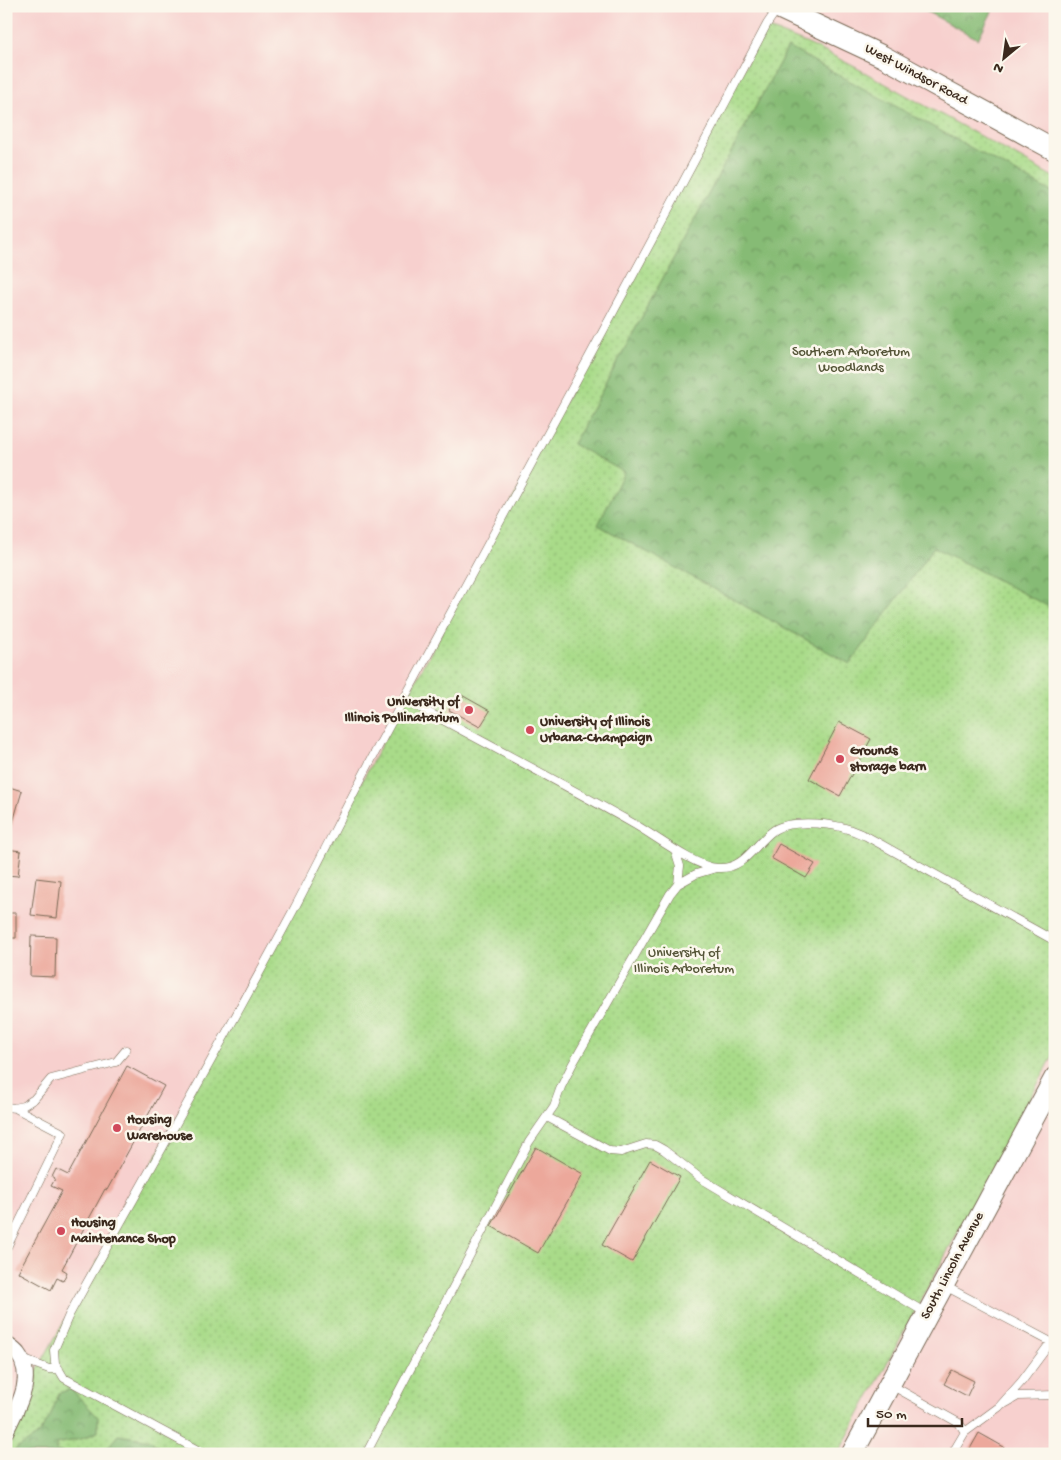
<svg xmlns="http://www.w3.org/2000/svg" width="1061" height="1460" font-family="'Gochi Hand',sans-serif">
<style>
.built{fill:#f7d0ce}
.grass{fill:url(#grass-dots);stroke:#728254}
.forest{fill:url(#forest-crowns);stroke:#60724a}
.building{fill:#eca89b}
.lines{fill:none;stroke-linecap:round;stroke-linejoin:round}
.lane-casing{stroke:#7a6955;stroke-width:9}
.street-casing{stroke:#7a6955;stroke-width:17}
.secondary-casing{stroke:#7a6955;stroke-width:23}
.lane{stroke:#fff;stroke-width:8}
.street{stroke:#fff;stroke-width:15}
.secondary{stroke:#fff;stroke-width:21}
.poi-dot{fill:#d1495b;stroke:#fbf7ec;stroke-width:2}
.labels{text-anchor:middle;dominant-baseline:central;stroke-width:5;stroke-linejoin:round;paint-order:stroke}
.street-label{font-size:14px;fill:#3b2a1e;stroke:#fbf7ec}
.park-label{font-size:14px;fill:#565639;stroke:#fbf7ec}
.poi-label{font-size:14px;font-weight:bold;fill:#3b2a1e;stroke:#fbf7ec;text-anchor:start}
</style>
<defs>
<pattern id="grass-dots" width="8" height="8" patternUnits="userSpaceOnUse" patternTransform="scale(1.25)"><rect width="8" height="8" fill="#a9db89"/><path d="M2 2h.1M6 6h.1" fill="none" stroke="#92bc76" stroke-width="1.8" stroke-linecap="round"/></pattern>
<pattern id="forest-crowns" width="20" height="18" patternUnits="userSpaceOnUse" patternTransform="scale(1.25)"><rect width="20" height="18" fill="#86bb75"/><path d="M2 6a3 3 0 1 1 6 0M12 15a3 3 0 1 1 6 0" fill="none" stroke="#6f985f"/></pattern>
</defs>
<rect width="100%" height="100%" fill="#fbf7ec"/>
<filter id="ink" filterUnits="userSpaceOnUse"><feTurbulence type="fractalNoise" baseFrequency=".02" numOctaves="2"/><feDisplacementMap in="SourceGraphic" scale="10" xChannelSelector="R" yChannelSelector="G"/><feConvolveMatrix kernelMatrix="1 2 1 2 8 2 1 2 1" color-interpolation-filters="sRGB"/></filter>
<filter id="wash" filterUnits="userSpaceOnUse"><feTurbulence type="fractalNoise" baseFrequency=".0096" numOctaves="4" result="noise"/><feDisplacementMap in="SourceGraphic" scale="20" xChannelSelector="R" yChannelSelector="G"/><feGaussianBlur stdDeviation="1.12" result="paint"/><feColorMatrix in="noise" values="0 0 0 0 0 0 0 0 0 0 0 0 0 0 0 0 0 1.4 0 .05"/><feComposite in="paint" operator="in"/></filter>
<g filter="url(#wash)">
<rect width="100%" height="100%" fill="#efddbb"/>
<path class="built" d="M6 6H1055V1454H6Z"/>
<path class="grass" d="M765 28C812 42 859 69 902 93 953 121 1004 149 1055 178V1052L838 1454H6C6 1439 18 1427 24 1414 30 1402 32 1391 32 1379L294 908Z"/>
<path class="forest" d="M916 6H995L978 39Z
M788 47 1055 194V610L934 547 850 664 598 525 624 472 573 444Z
M71 1389 98 1417V1432L81 1439 56 1444V1451L66 1454H15V1450L37 1436 50 1417 59 1393Z
M118 1435 150 1440 166 1454H89L104 1452Z"/>
<g id="blocks">
<path class="building" d="M458 693 490 711 480 727 449 710Z
M839 722 871 739 840 796 809 779Z
M6 786 22 791 9 836 6 835Z
M779 844 815 864 806 878 771 858Z
M6 849 21 851 18 876 6 875Z
M36 878 61 881 57 918 31 915Z
M6 913H16V938H6Z
M31 936 56 937 55 977 30 976Z
M127 1066 164 1086 107 1190 105 1189 62 1269 67 1272 63 1281 57 1278 51 1290 18 1272 62 1191 51 1186 55 1179 52 1177 56 1169 68 1175Z
M536 1147 583 1174 538 1253 491 1226Z
M650 1160 680 1177 632 1262 602 1245Z
M952 1370 974 1381 967 1396 944 1384Z
M979 1433 1004 1447 1000 1454H967Z"/>
</g>
</g>
<g filter="url(#ink)">
<use href="#blocks" fill-opacity="0" stroke="#7a6955" stroke-width="1"/>
<g class="lines">
<g class="lane-casing">
<path id="lane" d="M404 699C481 741 558 781 634 824 654 835 695 867 717 868 745 870 754 844 774 830 789 820 825 823 841 827 850 829 858 833 866 836L1055 941
M678 884 696 874 716 868
M6 1107 15 1108 23 1106 34 1099 51 1079 116 1062 126 1050
M547 1117 610 1151 621 1152 646 1144 655 1145 664 1150 700 1178 926 1313
M6 1249 63 1133 15 1108
M945 1286 1051 1342 1054 1341
M22 1359 49 1369H59
M891 1385 959 1423 965 1432
M1006 1403 1018 1396 1055 1395
M205 1454 64 1378 55 1363 54 1350 69 1315C144 1180 221 1045 294 909 323 854 350 799 379 745 509 505 640 265 767 24L778 8
M366 1454 529 1142 554 1106 561 1087 572 1065 670 894 678 884 680 866 675 850
M952 1454 965 1432 999 1407 1022 1381 1051 1342"/>
</g>
<g class="street-casing">
<path id="street" d="M6 1344C10 1347 15 1350 18 1354 36 1378 17 1408 6 1431"/>
</g>
<g class="secondary-casing">
<path id="secondary" d="M775 6 882 56 1055 150
M852 1454 1055 1078"/>
</g>
<use href="#lane" class="lane"/>
<use href="#street" class="street"/>
<use href="#secondary" class="secondary"/>
</g>
</g>
<g class="poi-dot">
<circle cx="469" cy="710" r="5"/>
<circle cx="530" cy="730" r="5"/>
<circle cx="840" cy="759" r="5"/>
<circle cx="117" cy="1128" r="5"/>
<circle cx="61" cy="1231" r="5"/>
</g>
<g class="labels">
<g class="street-label">
<text transform="translate(916 75) rotate(28)">West Windsor Road</text>
<text transform="translate(953 1266) rotate(-62)">South Lincoln Avenue</text>
</g>
<g class="park-label">
<text x="851" y="352">Southern Arboretum<tspan x="851" dy="16">Woodlands</tspan></text>
<text x="684" y="953">University of<tspan x="684" dy="16">Illinois Arboretum</tspan></text>
</g>
<g class="poi-label">
<text x="459" y="702" text-anchor="end">University of<tspan x="459" dy="16">Illinois Pollinatarium</tspan></text>
<text x="540" y="722">University of Illinois<tspan x="540" dy="16">Urbana-Champaign</tspan></text>
<text x="850" y="751">Grounds<tspan x="850" dy="16">storage barn</tspan></text>
<text x="127" y="1120">Housing<tspan x="127" dy="16">Warehouse</tspan></text>
<text x="71" y="1223">Housing<tspan x="71" dy="16">Maintenance Shop</tspan></text>
</g>
</g>
<rect width="1061" height="1460" fill="none" stroke="#fbf7ec" stroke-width="25"/>
<g transform="translate(1004 58) rotate(209)" stroke="#fbf7ec" stroke-width="4" paint-order="stroke">
<path d="M0-4L9 19L0 12L-9 19Z" fill="#3b2a1e"/>
<text y="-8" font-size="14" font-weight="bold" text-anchor="middle" fill="#3b2a1e">N</text>
</g>
<path d="M868 1418v8h94v-8" fill="none" stroke="#3b2a1e" stroke-width="2.5"/>
<text x="876" y="1418" font-size="15" fill="#3b2a1e" stroke="#fbf7ec" stroke-width="4" paint-order="stroke">50 m</text>
</svg>
